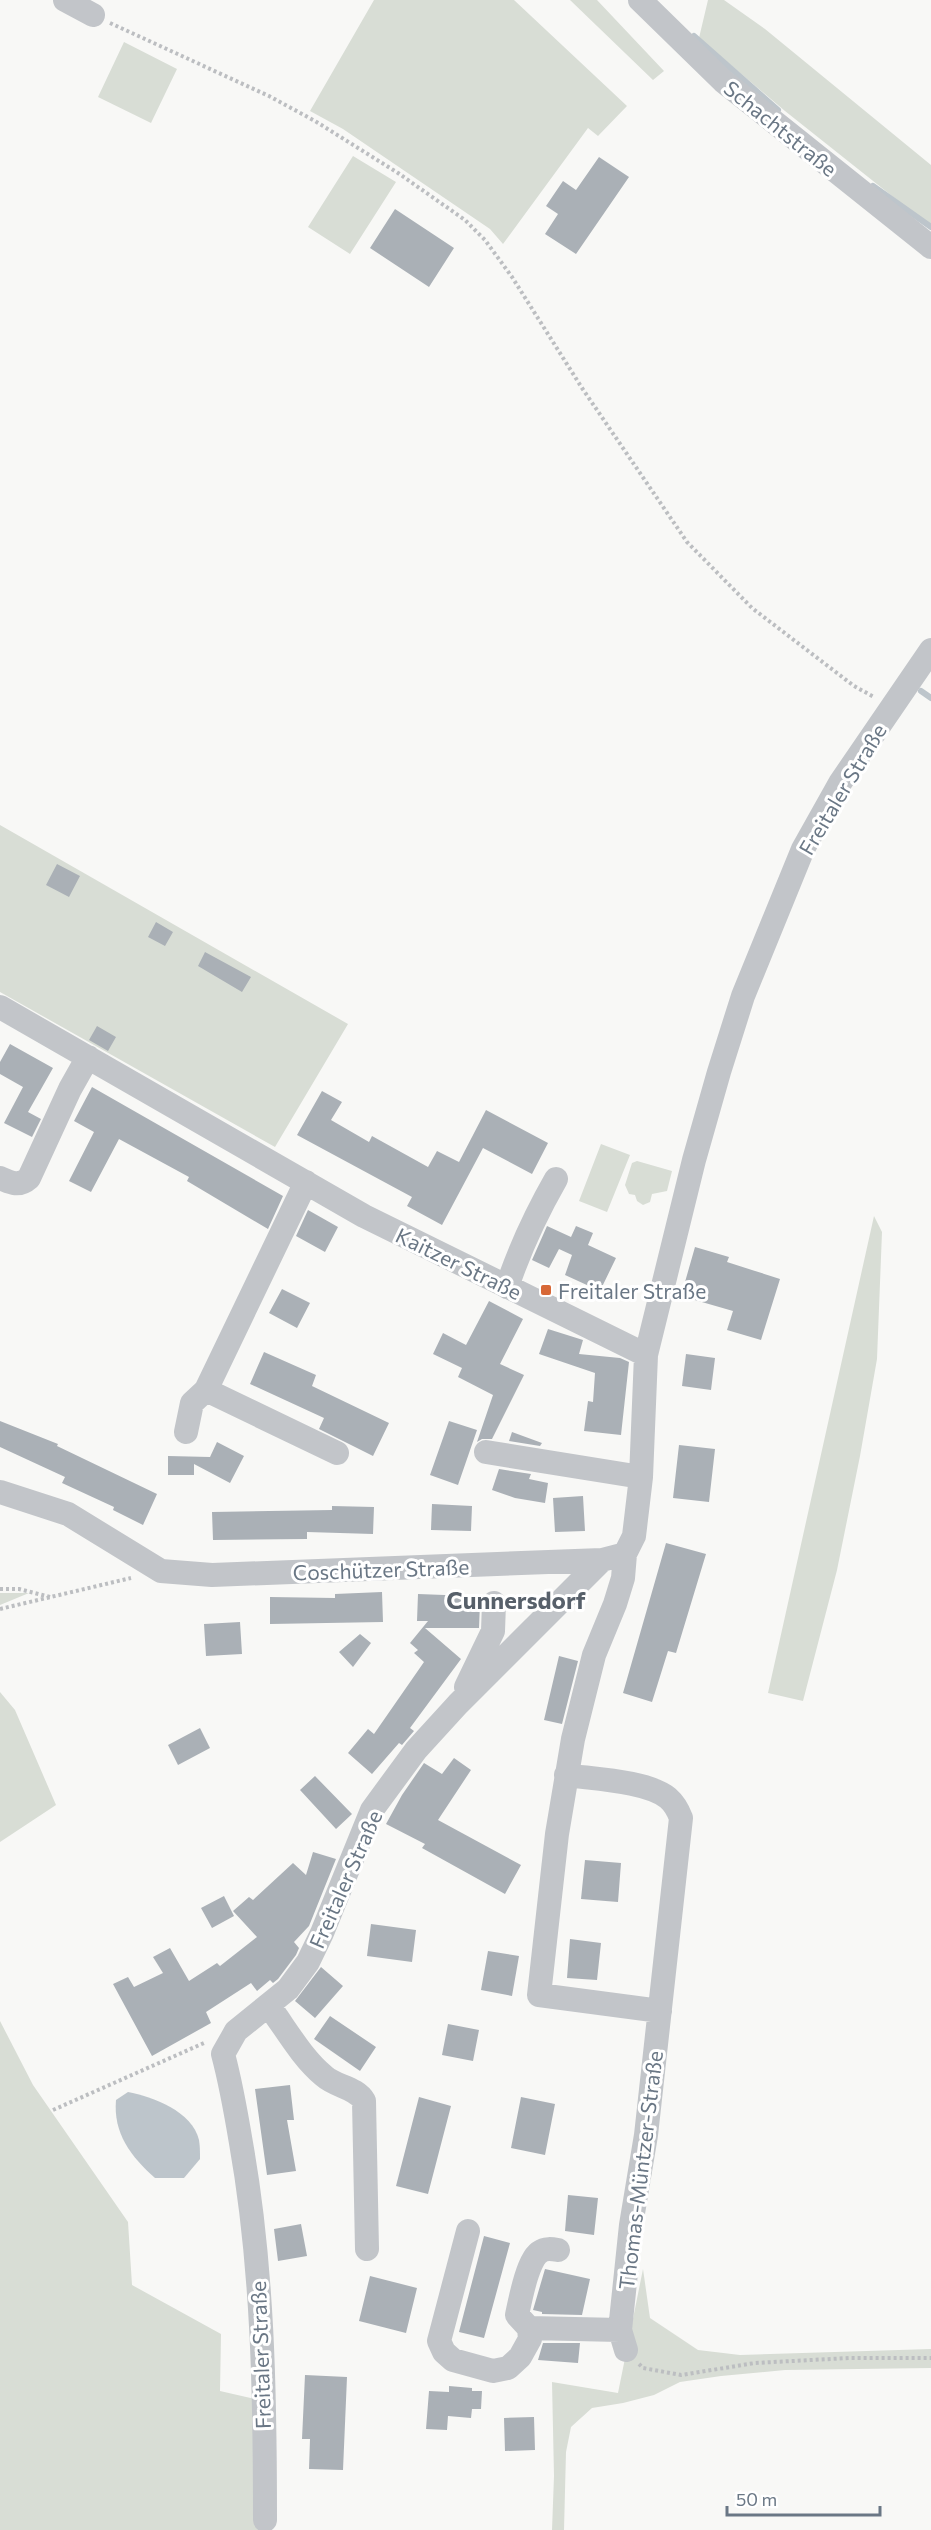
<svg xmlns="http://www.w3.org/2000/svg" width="931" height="2530" font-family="Commissioner,sans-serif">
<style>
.green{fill:#d8ddd5}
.water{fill:#bdc5cb}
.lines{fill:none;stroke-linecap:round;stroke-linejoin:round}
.stream{stroke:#bdc5cb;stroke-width:6}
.building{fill:#aab0b6}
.path{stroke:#bcbec1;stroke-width:4;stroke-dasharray:3 3;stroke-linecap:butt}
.minor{stroke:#c2c5c9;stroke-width:24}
.poi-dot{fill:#d76837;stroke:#fff;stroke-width:2}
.labels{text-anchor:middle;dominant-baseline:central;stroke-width:6;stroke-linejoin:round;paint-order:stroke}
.street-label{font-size:21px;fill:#6a7785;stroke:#fff}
.poi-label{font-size:21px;fill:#6a7785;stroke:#fff;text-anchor:start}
.quarter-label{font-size:24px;font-weight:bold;fill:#57606a;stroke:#fff}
</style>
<rect width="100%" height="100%" fill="#f8f8f6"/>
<path class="green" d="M374 0H514L627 106 598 136 588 128 503 244 490 229 343 129 310 111Z
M570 0H597L664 71 653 80Z
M708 0H724L765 29 931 165V227L785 111 699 38Z
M124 42 177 69 151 123 98 97Z
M353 156 396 182 350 254 308 227Z
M0 825 348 1024 275 1147 0 992Z
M601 1144 630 1155 607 1212 579 1201Z
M637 1161 672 1171 667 1191 652 1194 650 1202 643 1205 637 1201 635 1195 629 1194 625 1185 632 1163Z
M874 1216 882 1232 877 1359 860 1456 837 1570 803 1701 768 1693Z
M0 1593H29L0 1605Z
M0 1692 15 1710 56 1805 0 1842Z
M0 2021 33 2085 128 2222 132 2285 221 2334 220 2391 263 2401 265 2530H0Z
M643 2269 650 2318 698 2350 740 2355 931 2349V2368L785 2370 721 2376 680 2382 654 2395 623 2403 592 2408 571 2427 566 2452 564 2530H552L554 2476 552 2382 618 2393Z"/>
<path class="water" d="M128 2092C153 2097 192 2111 199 2140 200 2146 200 2153 200 2159L184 2178H155C131 2157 113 2133 116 2100Z"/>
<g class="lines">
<path class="stream" d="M694 36 778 110
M873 186 931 227
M921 691 931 698"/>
</g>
<path class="building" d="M599 157 629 177 576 254 545 234 558 214 546 206 563 181 576 190Z
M395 209 454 248 429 287 370 248Z
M57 864 80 876 69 897 46 885Z
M156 922 173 932 165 946 148 937Z
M205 952 251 977 242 992 198 966Z
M97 1026 116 1037 108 1051 89 1040Z
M10 1044 53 1068 28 1112 41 1119 32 1137 4 1123 23 1087 0 1074V1062Z
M92 1087 283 1196 268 1229 187 1181 189 1177 119 1139 91 1192 69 1181 94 1132 74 1121Z
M322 1091 342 1102 331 1120 369 1142 372 1136 428 1167 437 1151 459 1162 486 1110 548 1143 532 1174 483 1148 442 1225 407 1206 412 1197 297 1135Z
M308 1210 338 1227 325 1252 296 1236Z
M547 1226 571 1237 576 1226 593 1233 588 1245 616 1258 600 1291 565 1275 572 1255 559 1249 549 1268 532 1260Z
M695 1247 729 1257 727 1262 780 1279 761 1340 727 1330 733 1311 681 1296Z
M282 1289 310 1303 297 1328 269 1313Z
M489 1301 523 1319 500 1364 524 1375 492 1439H482L477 1442 493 1395 458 1377 462 1368 433 1354 443 1333 466 1345Z
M548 1329 583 1340 579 1354 620 1358 629 1362 621 1435 584 1431 588 1401 593 1402 595 1373 539 1354Z
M264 1352 316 1375 312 1386 389 1423 373 1456 319 1429 324 1418 250 1384Z
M686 1354 715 1358 711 1390 682 1386Z
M0 1421 58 1444 57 1446 157 1494 143 1525 113 1510 114 1507 62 1483 65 1477 0 1447Z
M449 1421 477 1430 458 1485 430 1475Z
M512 1432 542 1443 540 1446 509 1441Z
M217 1442 244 1456 230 1483 194 1464V1475H168V1456L210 1457Z
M679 1445 715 1449 709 1502 673 1498Z
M499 1469 531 1474 529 1479 548 1483 545 1503 515 1498 492 1490Z
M583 1496 585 1531 555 1532 553 1498Z
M432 1504 472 1506 471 1531 431 1530Z
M332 1506 374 1507 373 1534 307 1532V1539L213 1540 212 1512 332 1510Z
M666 1543 706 1554 676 1653 668 1651 652 1702 623 1693Z
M382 1592 383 1622 270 1624V1597L335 1598V1594Z
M418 1594 471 1596V1603H480L479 1628H425L461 1659 410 1728 414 1731 402 1745 399 1743 372 1774 348 1753 368 1729 374 1734 424 1662 414 1653 418 1650 410 1643 428 1621H417Z
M240 1622 242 1654 206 1656 204 1624Z
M360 1634 371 1643 353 1667 339 1652Z
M559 1656 578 1661 562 1724 544 1720Z
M200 1728 210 1748 178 1765 168 1745Z
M454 1758 471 1770 438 1820 521 1865 505 1894 422 1848 425 1844 386 1824 402 1795 424 1763 442 1774Z
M315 1776 352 1814 336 1829 300 1790Z
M313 1852 336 1859 309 1926 294 1942 299 1948 296 1955 278 1979 273 1983 270 1980 257 1991 251 1983 206 2012 211 2023 152 2056 113 1984 128 1977 134 1987 163 1973 153 1957 170 1948 189 1981 217 1963 220 1966 257 1937 233 1911 249 1897 253 1900 293 1863 306 1875Z
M585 1860 621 1863 618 1902 581 1899Z
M224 1896 234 1916 212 1928 201 1908Z
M371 1924 416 1930 412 1962 367 1956Z
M570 1939 601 1943 597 1980 567 1978Z
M488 1951 519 1956 512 1996 481 1990Z
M321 1967 343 1986 315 2018 295 2001Z
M330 2016 376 2047 360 2071 314 2039Z
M448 2024 479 2030 473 2061 442 2055Z
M290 2085 294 2120H287L296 2171 267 2175 255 2089Z
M419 2097 451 2106 428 2194 396 2186Z
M521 2097 555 2104 545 2155 511 2148Z
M568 2195 598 2198 594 2235 565 2231Z
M301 2224 307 2256 278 2261 274 2229Z
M484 2236 510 2243 484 2338 459 2332Z
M545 2269 590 2279 582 2315 542 2314V2312L533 2310Z
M370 2276 417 2288 406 2333 359 2321Z
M543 2343H580L578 2363 538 2360Z
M305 2375 347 2377 343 2470 309 2469 310 2439H302Z
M449 2386 472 2388V2391H482L481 2409H472L471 2418 448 2416 447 2430 426 2429 429 2391 449 2392Z
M534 2417 535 2450 505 2451 504 2418Z"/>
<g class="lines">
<path class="path" d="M110 23 269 96 315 121 398 173 465 220 485 240 512 277 582 388 687 542 752 608 854 686 874 697
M0 1589H19L50 1597
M0 1609 131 1578
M53 2110 204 2043
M639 2364 643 2368 681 2375 755 2363 849 2358H931"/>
<path class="minor" d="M65 0 93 15
M640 0 723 81 931 247
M0 1007 364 1216 646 1355
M0 1178C11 1183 19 1187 29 1178L70 1089 88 1057
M507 1287C520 1248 536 1214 556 1179
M206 1390 337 1453
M186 1432 192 1403 206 1390 306 1182
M486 1452 641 1477
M0 1492 68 1514 161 1571 212 1575 602 1560
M466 1687 493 1631 494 1603
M566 1775C593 1779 647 1781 668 1798 675 1804 678 1810 681 1818L646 2135 631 2225 620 2330 626 2350
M269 2006C286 2029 302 2058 324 2076 336 2087 356 2087 364 2101L367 2249
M660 2011 539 1995 557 1834 573 1739 594 1655 615 1604 623 1578 625 1554 634 1536 641 1477 646 1355 694 1160 719 1072 743 996 803 849 840 783 931 650
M468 2231 439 2341 444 2352 453 2360 493 2371 508 2368 520 2357 530 2339 529 2328 620 2330
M529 2328 517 2315C520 2301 528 2258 540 2252 545 2248 552 2249 558 2250
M265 2520C265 2394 263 2267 241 2143 236 2113 231 2084 223 2054L236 2031 288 1989 308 1962 322 1933 372 1810 416 1750 458 1704 602 1560 625 1554"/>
</g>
<rect class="poi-dot" x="540" y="1284" width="12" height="12" rx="3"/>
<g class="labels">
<g class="street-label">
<text transform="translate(781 128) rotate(39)">Schachtstraße</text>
<text transform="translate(842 789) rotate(-59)">Freitaler Straße</text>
<text transform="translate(459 1263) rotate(26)">Kaitzer Straße</text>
<text transform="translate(381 1569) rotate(-2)">Coschützer Straße</text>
<text transform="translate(345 1879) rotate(-66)">Freitaler Straße</text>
<text transform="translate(640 2170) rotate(-83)">Thomas-Müntzer-Straße</text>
<text transform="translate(260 2355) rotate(-92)">Freitaler Straße</text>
</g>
<g class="poi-label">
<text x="558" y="1290">Freitaler Straße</text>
</g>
<g class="quarter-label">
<text x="516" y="1599">Cunnersdorf</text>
</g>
</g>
<path d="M727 2506v9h153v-9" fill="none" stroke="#6a7785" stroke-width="3"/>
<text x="736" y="2506" font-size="18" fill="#6a7785" stroke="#ffffff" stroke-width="4.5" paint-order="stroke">50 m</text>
</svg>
